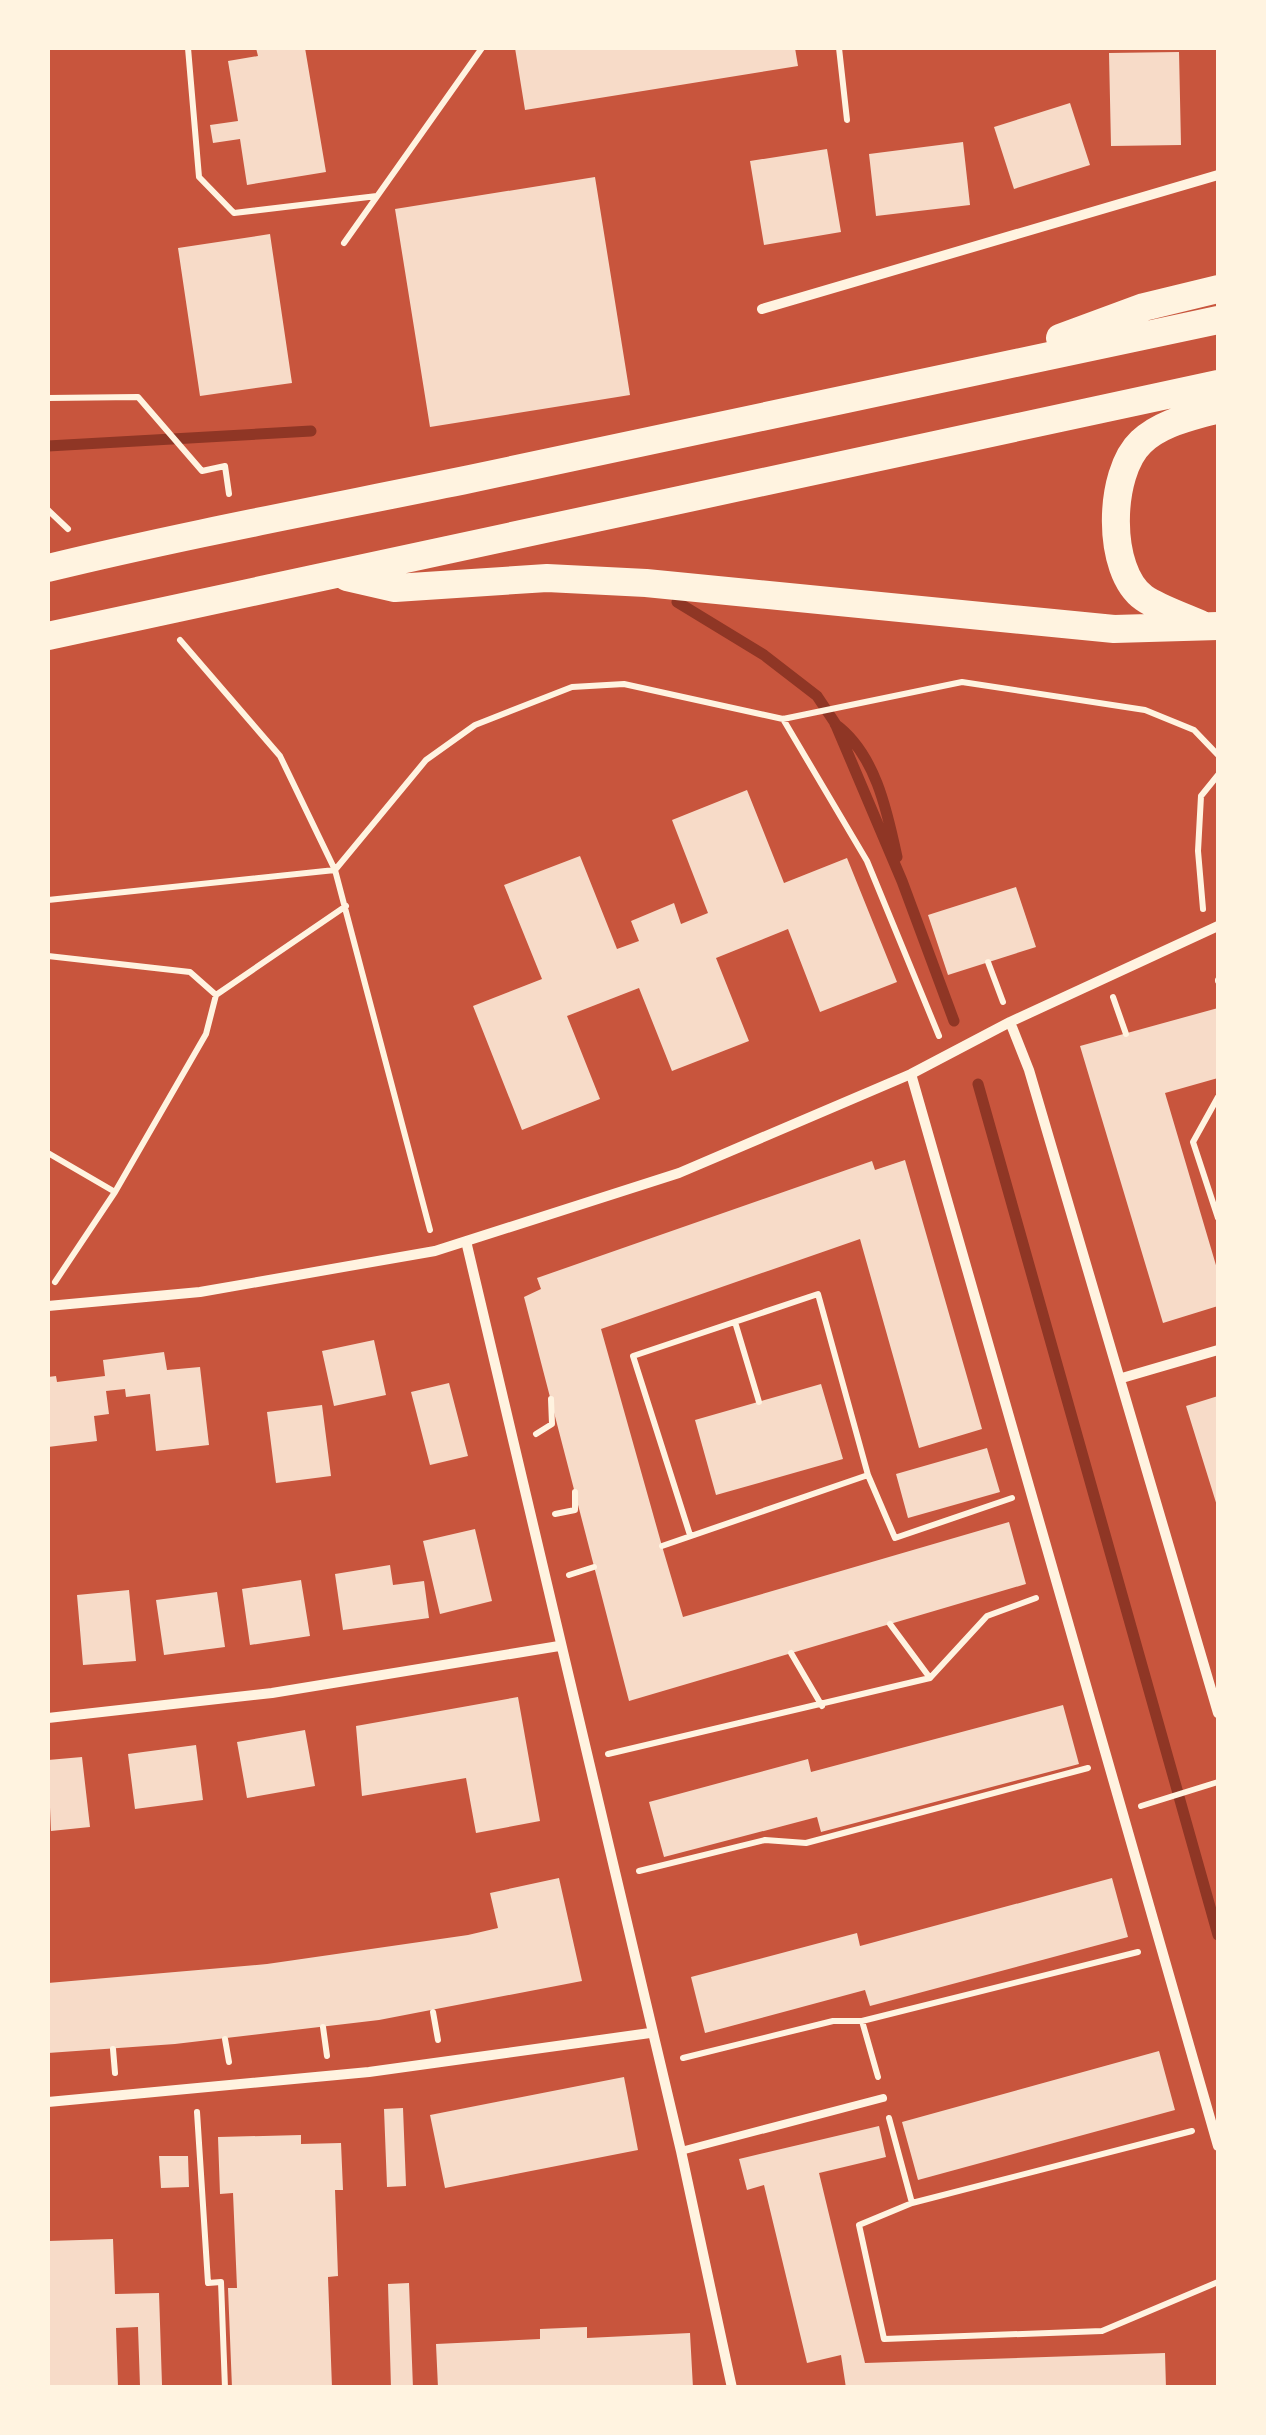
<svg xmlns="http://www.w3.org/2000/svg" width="1266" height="2435" font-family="'Source Sans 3',sans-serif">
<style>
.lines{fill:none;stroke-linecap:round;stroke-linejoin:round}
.stream{stroke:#8f3625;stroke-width:11}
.building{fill:#f7dbc8}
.path{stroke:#fff3e0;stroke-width:6}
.service{stroke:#fff3e0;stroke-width:8}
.minor{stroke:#fff3e0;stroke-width:10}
.trunk{stroke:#fff3e0;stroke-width:28}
</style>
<rect width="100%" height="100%" fill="#c8553d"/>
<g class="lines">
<path class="stream" d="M48 446 311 431
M677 602 764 655 817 696 835 723 902 881 954 1021
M835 724C875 753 887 810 897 857
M978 1084 1218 1935"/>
</g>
<path class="building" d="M256 48H305L326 172 247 185 240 139 213 143 210 125 238 121 228 61 258 56Z
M515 48H795L798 66 525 110Z
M1179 52 1181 145 1111 146 1109 53Z
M1070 103 1090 165 1014 189 994 127Z
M963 142 970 205 876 216 869 154Z
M827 149 841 232 764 245 750 161Z
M595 177 630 395 430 427 395 209Z
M270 234 292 383 200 396 178 248Z
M747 790 784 883 847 858 897 982 820 1012 788 929 716 958 749 1041 672 1071 639 988 567 1016 600 1099 522 1130 473 1006 542 979 504 885 580 856 617 949 639 941 631 921 674 903 681 924 708 913 672 820Z
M1016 887 1036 947 948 975 928 915Z
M1218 1008V1078L1165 1093 1218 1272V1306L1163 1323 1080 1046Z
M905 1160 982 1429 919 1448 860 1239 601 1329 662 1546 683 1617 1009 1522 1026 1584 629 1701 524 1297 541 1289 537 1278 872 1161 875 1170Z
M374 1340 386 1395 334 1406 322 1351Z
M164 1352 167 1370 200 1367 209 1445 156 1451 150 1394 126 1397 125 1389 106 1391 109 1414 94 1416 97 1441 48 1447V1377L56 1376 57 1382 105 1376 103 1360Z
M449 1383 468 1456 430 1465 411 1392Z
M821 1384 843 1459 716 1495 695 1420Z
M1218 1396V1509L1186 1406Z
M322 1405 331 1476 276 1483 267 1412Z
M987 1448 1000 1492 908 1518 896 1474Z
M475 1529 492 1601 440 1614 423 1541Z
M390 1565 393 1585 424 1581 429 1618 343 1630 335 1574Z
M301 1580 310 1636 250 1645 242 1589Z
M129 1590 136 1661 83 1665 77 1595Z
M217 1592 225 1647 164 1655 156 1600Z
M518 1697 540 1821 476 1833 466 1778 362 1796 356 1726Z
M1063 1705 1079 1764 821 1832 817 1817 664 1857 649 1802 808 1759 811 1772Z
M305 1730 315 1786 247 1798 237 1742Z
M196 1745 203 1800 135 1809 128 1754Z
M82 1757 90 1827 51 1831 48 1760Z
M559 1878 582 1981 379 2020 175 2044 48 2053V1983L267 1964 468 1935 498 1928 490 1893Z
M1112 1878 1128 1937 870 2006 865 1990 705 2033 691 1977 857 1933 860 1946Z
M1159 2051 1175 2110 918 2180 902 2122Z
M624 2077 638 2150 445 2188 430 2115Z
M403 2108 406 2186 387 2187 384 2109Z
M879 2126 886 2157 819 2173 865 2363 1165 2353 1166 2388H846L841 2355 807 2363 764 2185 747 2190 739 2159Z
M301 2135V2144L341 2143 343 2190H335L338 2276 328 2277 332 2388H232L228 2288H237L233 2193 220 2194 218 2137Z
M159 2156H188L189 2187 161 2188Z
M113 2239 115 2294 159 2293 162 2385 140 2386 138 2327 116 2328 118 2387 48 2388V2241Z
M409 2283 413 2388H391L388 2284Z
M587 2327V2338L690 2333 693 2388H438L436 2344 540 2339V2329Z"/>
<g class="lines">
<path class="path" d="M188 48 199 177 234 213 377 196
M839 48 847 120
M344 243 482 48
M48 398 138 397 202 471 225 466 229 494
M48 510 68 529
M180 640 280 756 335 870 430 1230
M783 719 867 861 939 1036
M335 870 426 760 475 725 572 687 624 684 783 719 962 682 1145 710 1194 730 1218 755
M48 900 335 870
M1203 909 1198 851 1201 796 1218 775
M48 956 190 972 216 995
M988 962 1003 1002
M1218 980V981
M1113 997 1126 1034
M1218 1097 1193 1142 1218 1218
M48 1153 115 1192
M55 1282 115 1192 206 1034 216 995 346 906
M735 1322 759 1402
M536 1434 552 1424 551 1399
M555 1514 575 1510V1492
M690 1535 633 1356 818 1294 868 1475
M662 1546 868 1475 895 1538 1012 1498
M569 1575 594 1567
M890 1624 930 1678
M791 1653 822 1706
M608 1754 930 1678 987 1616 1036 1598
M1141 1806 1218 1782
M639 1871 765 1840 806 1843 1088 1768
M433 2012 438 2040
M862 2021 878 2077
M323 2027 327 2056
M225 2039 229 2062
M113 2049 115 2073
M683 2058 833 2021H862L1138 1952
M197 2112 208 2283 221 2282 225 2388
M889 2118 912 2203 1192 2131
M912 2203 859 2225 884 2339 1102 2331 1218 2282"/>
<path class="service" d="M681 2151 883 2098"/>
<path class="minor" d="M762 309 1218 175
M1010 1022 1218 926
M911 1074 1218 2146
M466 1241 681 2151 732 2388
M48 1306 200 1292 435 1251 679 1173 911 1074 1010 1022 1029 1070 1218 1713
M1122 1378 1218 1350
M48 1718 272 1693 559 1646
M48 2102 369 2072 650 2033"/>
<path class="trunk" d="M1060 338 1144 307 1218 289
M48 568C188 534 329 508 470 479 720 428 968 371 1218 320
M347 577 395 588 547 578 646 583 1114 629 1218 626
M1200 624C1183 616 1160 609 1144 598 1106 571 1108 473 1141 442 1162 422 1192 417 1218 409
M48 636 1218 384"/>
</g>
<rect width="1266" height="2435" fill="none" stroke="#fff3e0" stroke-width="100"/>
</svg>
